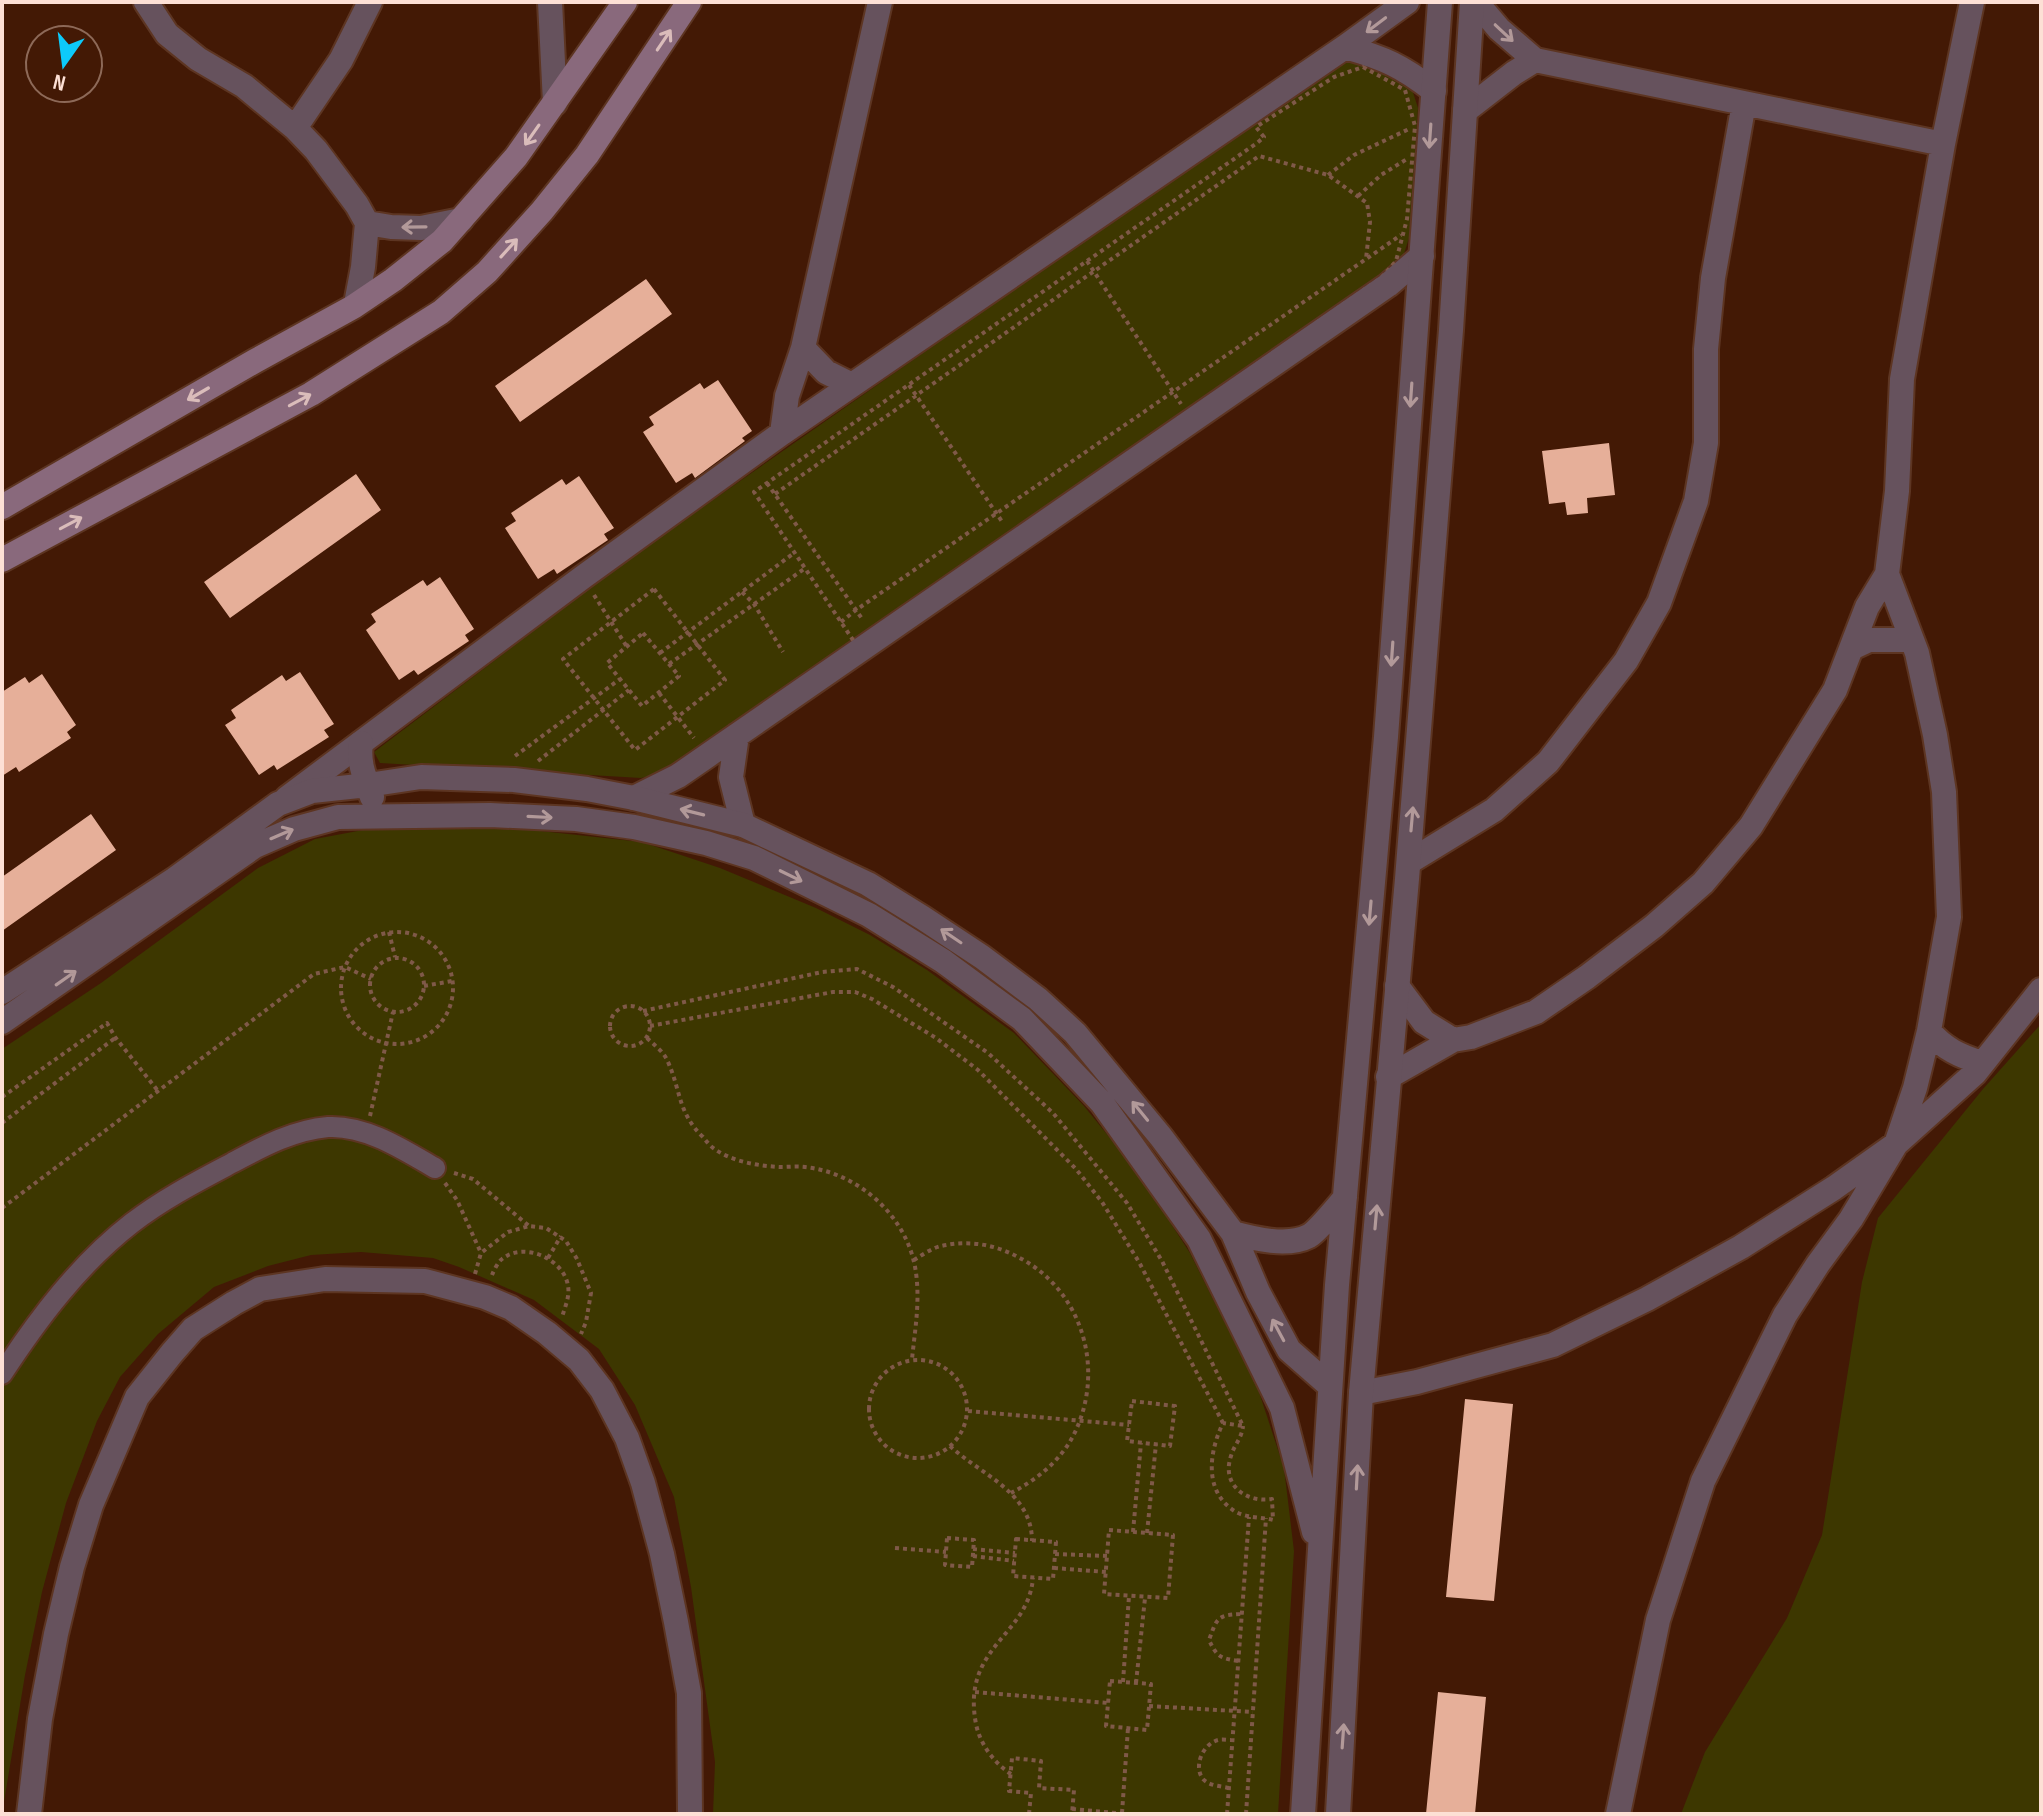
<svg xmlns="http://www.w3.org/2000/svg" width="2043" height="1816" font-family="'Sofia Sans Condensed',sans-serif">
<style>
.green{fill:#3d3700}
.building{fill:#e6af99}
.lines{fill:none;stroke-linecap:round;stroke-linejoin:round}
.pedestrian-casing{stroke:#5d3522;stroke-width:24}
.minor-casing{stroke:#5d3522;stroke-width:28}
.tertiary-casing{stroke:#5d3522;stroke-width:28}
.secondary-casing{stroke:#5d3522;stroke-width:28}
.path{stroke:#7f5948;stroke-width:4;stroke-dasharray:4 4;stroke-linecap:butt}
.pedestrian{stroke:#66525d;stroke-width:20}
.minor{stroke:#66525d;stroke-width:24}
.tertiary{stroke:#66525d;stroke-width:24}
.secondary{stroke:#89697c;stroke-width:24}
.oneway{stroke:#b29999}
.oneway2{stroke:#dabcba}
</style>
<rect width="100%" height="100%" fill="#431905"/>
<path class="green" d="M1361 60 1410 83 1418 108 1410 235 1402 260 1386 280 673 771 641 778 380 763 374 752 627 560 1303 87 1346 63Z
M443 824 522 829 642 842 720 868 816 908 870 935 927 970 1014 1033 1084 1106 1137 1171 1190 1253 1258 1389 1284 1468 1294 1551 1278 1814H713L715 1762 691 1587 674 1497 635 1405 599 1349 534 1300 459 1267 433 1258 361 1252 311 1255 268 1266 214 1287 158 1334 120 1377 97 1421 66 1503 42 1592 25 1675 2 1814V1049L101 983 258 868 315 839 379 827Z
M2041 1024V1814H1681L1705 1752 1787 1618 1822 1535 1862 1282 1878 1218 1983 1089Z"/>
<path class="building" d="M646 279 672 314 520 422 495 386Z
M718 380 752 431 742 438 745 441 695 478 692 473 676 483 643 432 654 425 649 417 700 383 704 389Z
M1609 443 1615 495 1587 498 1588 513 1567 515 1565 502 1549 504 1542 451Z
M356 474 381 510 230 618 204 582Z
M579 476 614 528 604 534 608 540 557 574 554 569 538 579 505 528 516 521 511 513 562 479 566 485Z
M440 577 474 629 465 635 469 641 418 675 414 670 399 680 366 630 376 622 371 614 423 580 427 586Z
M300 672 334 724 324 730 329 737 277 770 274 765 259 775 225 725 236 718 231 710 282 675 286 681Z
M42 674 76 725 67 732 71 738 19 772 16 767 2 776V692L25 677 29 683Z
M91 814 116 850 2 931V877Z
M1465 1399 1513 1404 1494 1601 1446 1597Z
M1438 1692 1486 1697 1475 1814H1426Z"/>
<g class="lines">
<g class="pedestrian-casing">
<path id="pedestrian" d="M2 1374C38 1319 79 1264 132 1223 163 1199 198 1181 232 1163 262 1147 293 1130 328 1127 366 1125 404 1150 435 1168"/>
</g>
<g class="minor-casing">
<path id="minor" d="M146 2 167 34 198 59 244 86 295 128 316 150 357 205 367 223 363 267 356 304
M550 2 555 103
M1476 2 1499 29 1535 60 1943 144
M1345 47C1384 58 1402 66 1434 91
M1465 111 1514 73 1535 60
M295 128 341 60 370 2
M367 223 391 227 421 228 461 220
M803 348 826 372 852 385
M782 433 787 396 803 348 880 2
M1852 648 1869 640H1912
M737 735 731 777 743 825
M287 798 583 577 782 433 1345 47 1407 2
M634 798 678 776 707 756 1388 285 1422 256
M1409 862 1494 810 1548 762 1626 661 1659 603 1696 501 1706 443V349L1713 278 1744 103
M1929 1031C1944 1049 1960 1056 1982 1063
M1453 1040 1471 1037 1536 1012 1587 977 1654 926 1703 883 1751 826 1835 690 1867 607 1887 574 1897 491 1902 379 1943 144 1972 2
M1388 1077 1453 1040 1424 1022 1397 986
M1361 1393 1417 1382 1553 1345 1647 1299 1741 1247 1834 1188 1896 1144 1975 1073 2041 990
M1618 1814 1658 1620 1703 1481 1785 1315 1818 1264 1851 1219 1896 1144 1915 1088 1929 1031 1949 917 1944 792 1935 735 1917 653 1887 574"/>
</g>
<g class="tertiary-casing">
<path id="tertiary" d="M361 743C358 764 365 778 372 797
M2 992 175 879 278 804 312 791 368 785 421 777 514 780 587 789 634 798 743 825 868 884 923 918 982 957 1038 999 1075 1033 1161 1137 1233 1233 1258 1292 1289 1350 1330 1386
M2 1022 255 846 294 829 338 817 490 815 576 819 634 827 706 843 754 858 869 915 943 961 1022 1019 1102 1103 1199 1239 1282 1408 1314 1532
M1233 1233C1255 1239 1288 1247 1309 1236 1318 1231 1337 1207 1345 1198
M29 1814 40 1719 56 1634 72 1567 91 1505 137 1397 172 1353 193 1329 234 1303 260 1289 325 1279 425 1281 485 1297 511 1308 547 1333 579 1360 602 1390 627 1438 643 1483 662 1554 676 1622 689 1693 690 1814
M1303 1814 1337 1285 1386 737 1440 2
M1338 1814 1361 1393 1407 879 1451 330 1472 2"/>
</g>
<g class="secondary-casing">
<path id="secondary" d="M2 507 255 361 353 307 393 280 442 241 516 157 625 2
M2 560 311 394 441 312 487 272 542 211 587 155 689 2"/>
</g>
<path class="path" d="M1363 67 1405 90 1415 126 1407 219 1396 261 1381 278 855 643 754 492 1257 143 1264 137 1256 127 1334 77Z
M1328 175 1354 155 1409 129
M1358 196 1381 175 1407 159
M1087 261 1181 404
M909 385 1003 523
M767 483 863 620
M775 494 1259 156 1328 175 1367 203 1370 222 1366 259
M654 589 725 680 635 750 563 659Z
M742 592 754 604 783 652
M594 595 627 647
M841 622 856 610 1401 235
M643 633 679 676 642 706 607 663Z
M660 653 794 553
M669 664 804 569
M659 693 694 738
M515 756 620 679
M538 761 629 690
M341 988a56 56 0 1 1 112 0a56 56 0 1 1-112 0Z
M389 932 395 957
M370 985a27 27 0 1 1 54 0a27 27 0 1 1-54 0Z
M424 986 452 981
M610 1026a20 20 0 1 1 40 0a20 20 0 1 1-40 0Z
M643 1011 822 972 857 969 893 987 988 1053 1053 1113 1127 1203 1162 1261 1243 1426 1223 1423C1209 1452 1203 1492 1236 1512 1247 1518 1262 1517 1273 1520L1272 1499C1246 1503 1221 1485 1231 1456 1234 1445 1242 1438 1243 1426
M650 1026 833 992H855L872 999 936 1038 978 1070 1076 1169 1102 1202 1139 1262 1223 1423
M647 1038C654 1045 663 1051 667 1060 681 1089 677 1112 703 1137 707 1142 711 1147 716 1150 734 1162 759 1166 781 1167 789 1167 797 1166 805 1167 860 1173 909 1218 916 1273 920 1302 915 1330 912 1359
M2 1097 107 1023 115 1037 158 1091
M370 1116 393 1012
M2 1123 115 1038
M454 1173 473 1179 529 1226
M445 1183 457 1200 481 1253
M2 1208 314 974 345 967 371 979
M548 1258 561 1236
M914 1260C922 1255 932 1248 941 1246 968 1240 994 1244 1018 1257 1081 1289 1105 1366 1076 1430 1063 1459 1038 1479 1011 1493
M475 1274 481 1253 508 1232 529 1226 546 1228 566 1241 577 1259 591 1293 586 1322 581 1334
M492 1275C494 1270 498 1262 502 1259 524 1241 564 1259 568 1286 570 1296 565 1307 562 1317
M869 1409a49 49 0 1 1 98 0a49 49 0 1 1-98 0Z
M1132 1401 1175 1406 1170 1446 1127 1441Z
M968 1411 1129 1425
M950 1446C981 1475 1032 1492 1032 1541
M1109 1530 1173 1535 1168 1598 1104 1594Z
M1133 1532 1141 1443
M1147 1533 1156 1444
M947 1538 974 1540 972 1567 945 1565Z
M1016 1539 1056 1542 1053 1579 1013 1576Z
M895 1548 946 1552
M973 1549 1015 1553
M1055 1554 1107 1556
M973 1556 1014 1561
M1054 1568 1106 1572
M1238 1661C1220 1658 1217 1657 1209 1640 1217 1618 1217 1615 1241 1614
M1110 1681 1151 1684 1147 1730 1106 1726Z
M1123 1682 1129 1596
M1136 1683 1145 1598
M975 1692 1108 1703
M1149 1706 1253 1712
M1011 1774C994 1763 980 1744 976 1724 961 1646 1028 1637 1033 1578
M1229 1788C1221 1786 1209 1786 1203 1779 1193 1766 1203 1744 1218 1740 1222 1739 1227 1740 1231 1740
M1072 1809 1127 1814
M1122 1813 1128 1728
M1029 1814 1031 1793 1009 1791 1012 1758 1041 1761 1039 1788 1074 1790 1072 1814
M1227 1814 1249 1517
M1246 1814 1266 1518"/>
<use href="#pedestrian" class="pedestrian"/>
<use href="#minor" class="minor"/>
<use href="#tertiary" class="tertiary"/>
<use href="#secondary" class="secondary"/>
</g>
<defs><path id="oneway-shaft" d="M-6 0H5M1.5-3L5.5 0L1.5 3" fill="none" stroke-width="1.6" stroke-linecap="round" stroke-linejoin="round" transform="scale(2)"/></defs>
<g class="oneway">
<use href="#oneway-shaft" transform="translate(1376 25) rotate(143)"/>
<use href="#oneway-shaft" transform="translate(1504 33) rotate(43)"/>
<use href="#oneway-shaft" transform="translate(1430 136) rotate(94)"/>
<use href="#oneway-shaft" transform="translate(414 227) rotate(179)"/>
<use href="#oneway-shaft" transform="translate(1411 395) rotate(94)"/>
<use href="#oneway-shaft" transform="translate(1392 654) rotate(94)"/>
<use href="#oneway-shaft" transform="translate(692 812) rotate(-166)"/>
<use href="#oneway-shaft" transform="translate(540 817) rotate(3)"/>
<use href="#oneway-shaft" transform="translate(1412 819) rotate(-85)"/>
<use href="#oneway-shaft" transform="translate(282 834) rotate(-23)"/>
<use href="#oneway-shaft" transform="translate(791 876) rotate(26)"/>
<use href="#oneway-shaft" transform="translate(1370 913) rotate(95)"/>
<use href="#oneway-shaft" transform="translate(951 936) rotate(-146)"/>
<use href="#oneway-shaft" transform="translate(66 978) rotate(-35)"/>
<use href="#oneway-shaft" transform="translate(1140 1111) rotate(-129)"/>
<use href="#oneway-shaft" transform="translate(1376 1217) rotate(-85)"/>
<use href="#oneway-shaft" transform="translate(1278 1330) rotate(-118)"/>
<use href="#oneway-shaft" transform="translate(1357 1477) rotate(-87)"/>
<use href="#oneway-shaft" transform="translate(1343 1736) rotate(-86)"/>
</g>
<g class="oneway2">
<use href="#oneway-shaft" transform="translate(664 40) rotate(-56)"/>
<use href="#oneway-shaft" transform="translate(532 135) rotate(125)"/>
<use href="#oneway-shaft" transform="translate(509 248) rotate(-48)"/>
<use href="#oneway-shaft" transform="translate(198 394) rotate(150)"/>
<use href="#oneway-shaft" transform="translate(300 400) rotate(-28)"/>
<use href="#oneway-shaft" transform="translate(71 523) rotate(-28)"/>
</g>
<rect width="2043" height="1816" fill="none" stroke="#fde0d5" stroke-width="8"/>
<g transform="translate(64 64) rotate(194)"><circle r="38" fill="#431905" stroke="#8d6958" stroke-width="2"/>
<path d="M0-6L14 30L0 20L-14 30Z" fill="#0dcafa"/>
<text y="-12" font-size="22" font-weight="bold" text-anchor="middle" fill="#fde0d5">N</text>
</g>
</svg>
